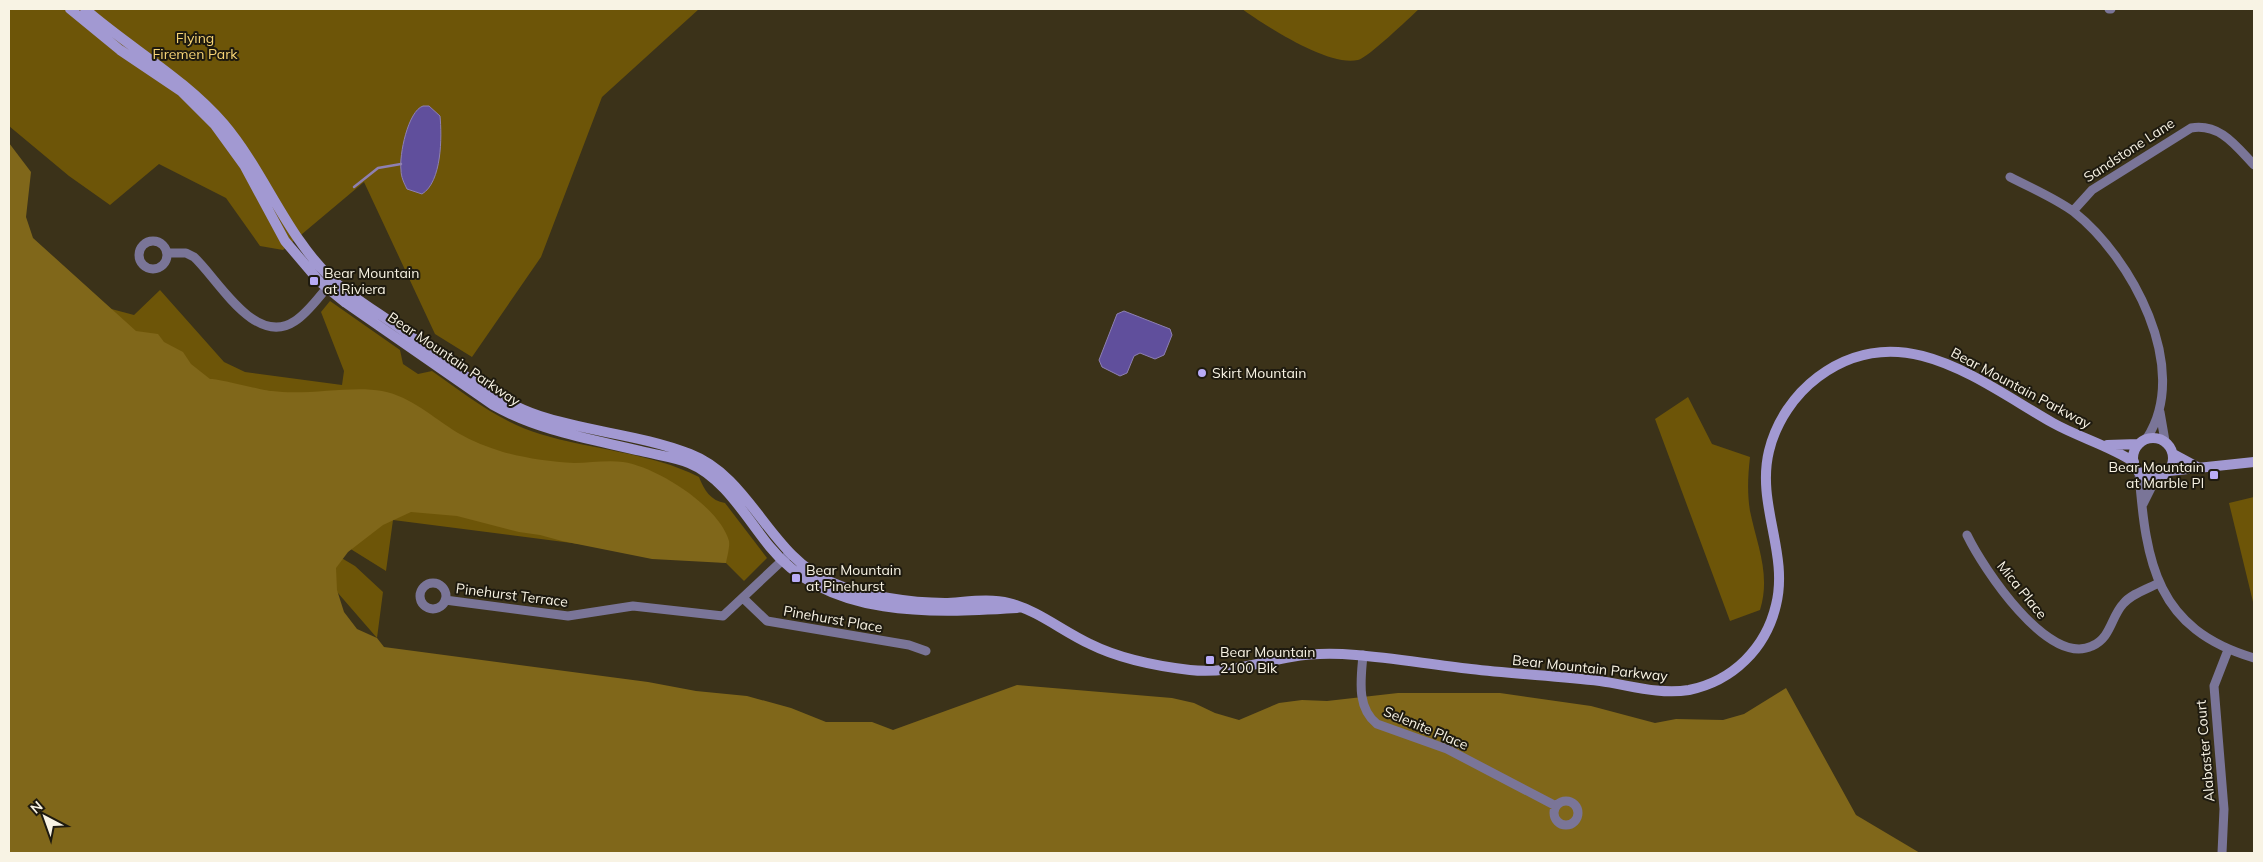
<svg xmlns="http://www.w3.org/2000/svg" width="2263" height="862" font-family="Mulish,sans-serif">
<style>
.green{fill:#6d5508}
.forest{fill:#80671a}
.water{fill:#604f9c;stroke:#8e80b2}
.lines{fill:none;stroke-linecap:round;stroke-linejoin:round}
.stream{stroke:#8e80b2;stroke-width:2.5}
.street{stroke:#7a7598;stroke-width:9}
.secondary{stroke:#a299d2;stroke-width:10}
.poi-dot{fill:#b8abf7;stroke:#1e1a0f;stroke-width:2}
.labels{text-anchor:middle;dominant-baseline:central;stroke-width:4;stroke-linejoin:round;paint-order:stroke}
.park-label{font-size:14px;fill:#f8d576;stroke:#1e1a0f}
.street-label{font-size:14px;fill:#f8f3e4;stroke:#1e1a0f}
.poi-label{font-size:14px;fill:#f8f3e4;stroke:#1e1a0f;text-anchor:start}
</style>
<rect width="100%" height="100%" fill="#3b3219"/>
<path class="green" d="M9 9H699L602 97 541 257 472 357 435 334 364 182 283 250 260 246 226 198 159 164 110 205 69 176 9 126Z
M1242 9H1419C1409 18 1368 58 1358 60 1328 67 1266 26 1242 9Z
M160 290 224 362 245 372 342 385 344 371 321 312 330 301 400 350 403 364 418 374 432 371C466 395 500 422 540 434 592 450 650 452 699 477 704 490 711 501 725 503L767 558 744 581 726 563 393 520 386 571 341 543 85 302 134 315Z
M1688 397 1712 444 1750 457C1748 475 1747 493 1750 511 1757 545 1771 575 1760 610L1730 621 1655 419Z
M2254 497V606L2229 503Z
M333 553 355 566 383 592 377 638 318 570Z"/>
<path class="forest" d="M9 143 31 172 26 217 33 238 136 331 158 334 164 342 183 352 191 364 210 379C217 378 260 390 272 391 307 396 351 385 382 391 412 397 432 417 458 433 472 441 487 447 503 452 525 458 550 462 574 463 590 463 606 460 623 462 657 467 719 506 729 541 730 547 727 557 726 563L652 559 562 541 540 535 519 532 457 516 411 512 383 525 348 552 336 568 337 590 344 612 357 629 377 638 384 647 648 682 696 691 747 696 791 708 826 722H872L893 730 1017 685 1172 698 1194 703 1215 713 1239 720 1279 703 1302 700 1327 701 1398 693H1500L1591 706 1655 723 1676 719 1723 720 1744 714 1786 688 1856 815 1920 853H9Z"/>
<path class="water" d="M423 106H429L440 116C442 136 442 182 422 194L407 189C404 183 401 177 401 170 399 155 408 111 423 106Z
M1124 311 1170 329 1172 335 1164 355 1155 359 1140 353 1134 356 1127 373 1120 376 1102 367 1099 360 1117 314Z"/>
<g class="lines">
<path class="stream" d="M354 187 378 168 401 164"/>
<path class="street" d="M2109 9H2111
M2010 177C2031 188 2055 198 2074 212 2131 257 2192 368 2147 438
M2073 211 2092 190 2191 128C2220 123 2236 146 2254 165
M139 255a14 14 0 1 1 28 0a14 14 0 1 1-28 0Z
M167 253H186L194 257C218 279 255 348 295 321 309 312 320 295 332 282
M2160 412 2165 441
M2139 473C2146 563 2156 629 2254 658
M2143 504 2156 478
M1967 535C1983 568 2048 667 2092 646 2111 638 2111 617 2123 604 2131 594 2147 589 2159 583
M420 596a13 13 0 1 1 26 0a13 13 0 1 1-26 0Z
M743 598 767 621 909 645 926 651
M445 600 568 616 633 606 723 616 787 556
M1363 655C1361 679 1356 707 1377 724L1447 749 1556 806
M1554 813a12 12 0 1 1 24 0a12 12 0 1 1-24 0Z
M2222 853 2224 809 2214 686 2228 650"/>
<path class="secondary" d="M70 9 120 50 181 91 215 125 244 165 285 241 319 281 346 303 493 405C539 431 591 439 641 451 657 455 674 457 689 463 724 477 747 519 770 547 828 619 933 613 1017 608
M85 9C131 49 184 78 224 124 266 174 286 237 335 282 355 299 377 312 398 327 443 358 488 399 540 416 589 432 642 435 690 454 752 478 769 556 831 582 862 596 912 603 945 603 966 602 990 598 1009 603 1039 611 1062 631 1090 644 1120 659 1156 666 1190 670 1226 674 1256 663 1291 657 1313 653 1334 653 1356 655 1394 658 1433 665 1471 669 1514 674 1557 676 1600 681 1629 685 1659 695 1689 690 1733 681 1766 648 1776 605 1789 553 1756 504 1769 451 1776 422 1794 395 1818 377 1901 315 1979 381 2053 423 2080 438 2108 445 2134 462
M2133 458a20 20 0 1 1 40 0a20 20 0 1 1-40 0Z
M2107 445 2138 444
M2173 454 2199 468
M2169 471 2254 462"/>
</g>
<g class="poi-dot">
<rect x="309" y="276" width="10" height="10" rx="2.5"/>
<circle cx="1202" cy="373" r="5"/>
<rect x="2209" y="470" width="10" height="10" rx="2.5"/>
<rect x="791" y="573" width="10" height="10" rx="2.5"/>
<rect x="1205" y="655" width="10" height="10" rx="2.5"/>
</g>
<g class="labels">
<g class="park-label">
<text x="195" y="38">Flying<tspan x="195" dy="16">Firemen Park</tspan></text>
</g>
<g class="street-label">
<text transform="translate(2129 150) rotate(-33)">Sandstone Lane</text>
<text transform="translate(454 359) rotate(34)">Bear Mountain Parkway</text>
<text transform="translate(2021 388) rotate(28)">Bear Mountain Parkway</text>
<text transform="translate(2022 590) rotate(51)">Mica Place</text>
<text transform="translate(512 595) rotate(7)">Pinehurst Terrace</text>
<text transform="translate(833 619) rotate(10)">Pinehurst Place</text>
<text transform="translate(1590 668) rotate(6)">Bear Mountain Parkway</text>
<text transform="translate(1426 728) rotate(23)">Selenite Place</text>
<text transform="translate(2205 751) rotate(-95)">Alabaster Court</text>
</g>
<g class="poi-label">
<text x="324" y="273">Bear Mountain<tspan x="324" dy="16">at Riviera</tspan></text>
<text x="1212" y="373">Skirt Mountain</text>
<text x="2204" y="467" text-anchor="end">Bear Mountain<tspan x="2204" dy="16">at Marble Pl</tspan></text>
<text x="806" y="570">Bear Mountain<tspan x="806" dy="16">at Pinehurst</tspan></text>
<text x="1220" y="652">Bear Mountain<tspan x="1220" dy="16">2100 Blk</tspan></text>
</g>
</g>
<rect width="2263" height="862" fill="none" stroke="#f8f3e4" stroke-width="20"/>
<g transform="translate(45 817) rotate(319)" stroke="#1e1a0f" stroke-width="4" paint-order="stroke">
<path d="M0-4L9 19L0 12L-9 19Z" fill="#f8f3e4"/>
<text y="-8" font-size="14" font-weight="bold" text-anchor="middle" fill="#f8f3e4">N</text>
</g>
</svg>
